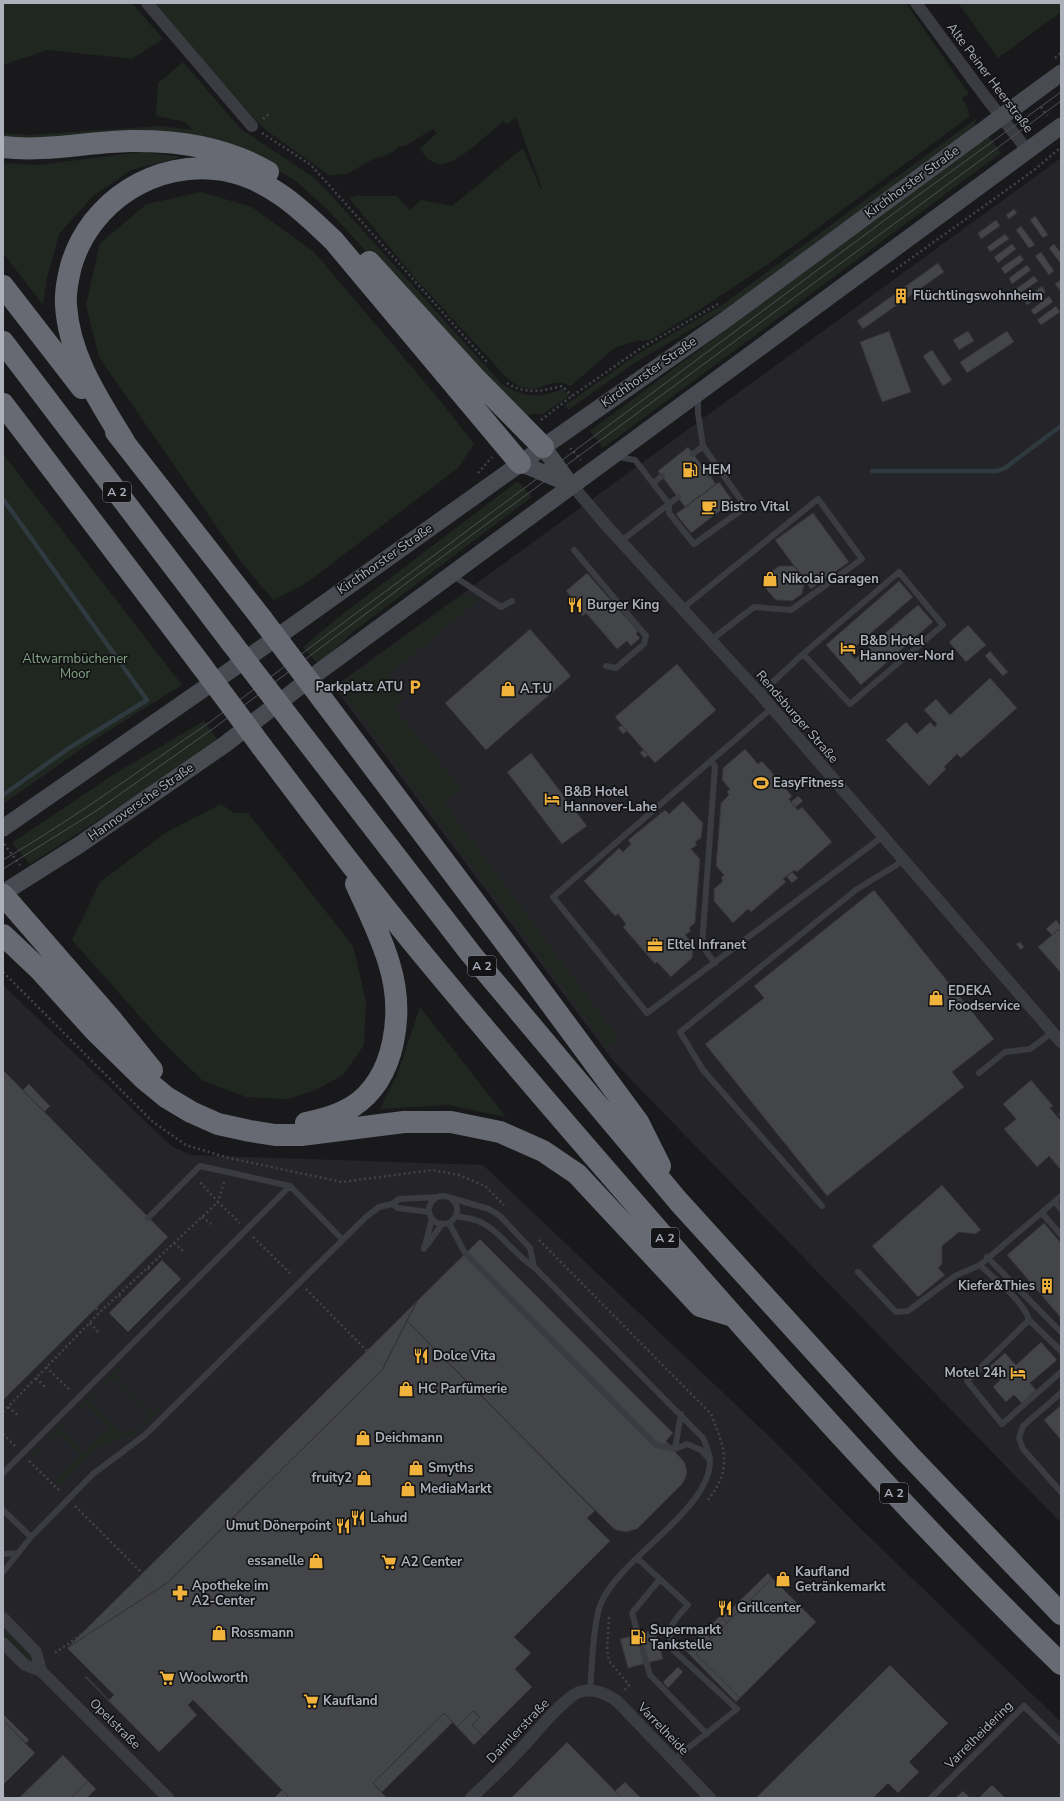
<svg xmlns="http://www.w3.org/2000/svg" width="1064" height="1801" font-family="'Nunito Sans',sans-serif">
<style>
.built{fill:#252529}
.green{fill:#1f2720}
.lines{fill:none;stroke-linecap:round;stroke-linejoin:round}
.stream{stroke:#2f3940;stroke-width:4.5}
.building{fill:#444549;stroke:#343438}
.path{stroke:#404348;stroke-width:2.5;stroke-dasharray:2 3;stroke-linecap:butt}
.lane{stroke:#3a3c41;stroke-width:6}
.street{stroke:#3a3c41;stroke-width:12}
.secondary{stroke:#484b51;stroke-width:17}
.highway{stroke:#676a72;stroke-width:22}
.tram{stroke:#4e5056;stroke-width:1}
.highway-bridge{stroke:#676a72;stroke-width:22}
.labels{text-anchor:middle;dominant-baseline:central;stroke-width:3.5;stroke-linejoin:round;paint-order:stroke}
.shield{fill:#141417;stroke:#7e828a;stroke-width:1}
.shield-label{font-size:12px;font-weight:bold;fill:#acb1bb}
.street-label{font-size:13px;fill:#acb1bb;stroke:#141417}
.poi-label{font-size:13px;font-weight:bold;fill:#acb1bb;stroke:#141417;text-anchor:start}
.park-label{font-size:13px;fill:#83a685;stroke:#141417}
</style>
<rect width="100%" height="100%" fill="#19191c"/>
<path class="built" d="M1061 158V1523L615 1063 334 687Z
M3 985 171 1146 191 1155 483 1165 774 1441 857 1525 1061 1722V1798H3Z"/>
<path class="green" d="M3 3H132L163 39 132 59 48 50 3 65Z
M154 3H906L969 94 962 98 969 111V117L778 257 701 309 650 340 637 341 614 348 571 386C552 376 545 390 528 389 519 388 512 382 506 377L414 277 349 198 356 196H397L410 210 421 200 452 206 523 148 541 190 542 189 516 117 507 125 503 121C490 132 458 164 442 164 432 165 425 156 420 149L437 133 433 129 405 146H399L394 151 382 157 375 158 347 174 329 175 267 131 255 120Z
M958 3H1061V12L998 58Z
M183 62 241 129 313 177 327 191 501 383C522 398 538 399 562 389L569 396 543 414H531L526 418 435 326 329 211 296 181 258 158 3 142V133L28 135 161 126 193 130 185 122 156 116 158 83Z
M977 118 973 128 729 307 633 364 568 410 565 405 641 352 722 305Z
M988 135 1001 153 603 448 590 431Z
M140 152 182 157 131 170 93 196 59 234 47 278 43 305 3 253V163L39 165Z
M201 192 252 207 314 252 439 399 474 444 458 468 305 584 273 600 239 559 99 357 86 305 100 243 147 204Z
M3 454 182 685 97 738 3 804Z
M518 481 532 497 354 631 319 665 303 647 344 613Z
M463 594 480 599 388 676 405 697 393 708 450 774 461 789 444 803 620 1040 608 1048 338 686Z
M204 721 218 740 139 794 30 864 12 843 114 774Z
M221 804 234 813H248L353 946 366 1001 364 1045 343 1075 316 1090 288 1099 246 1097 203 1081 159 1038 72 940 100 882 167 832Z
M420 1007 506 1117 448 1105 380 1109 397 1075Z
M121 1365 123 1367 116 1375 153 1412 161 1405 163 1407 131 1436 106 1443 97 1448 58 1485 29 1456 38 1447 40 1449 32 1457 56 1481 82 1456 58 1432 51 1439 48 1437 66 1420 68 1421 60 1429 84 1453 110 1428 86 1404 78 1411 76 1409 93 1392 95 1394 88 1401 121 1434 128 1427 133 1432 151 1414 114 1377 106 1385 103 1382Z
M3 1630 36 1663 33 1666 3 1638Z"/>
<g class="lines">
<path class="stream" d="M872 471H997L1005 468 1061 426
M3 499 147 700 69 748 3 795"/>
</g>
<path class="building" d="M1014 209 1017 213 1009 219 1006 215Z
M1035 216 1048 235 1043 238 1030 220Z
M996 220 1000 226 981 239 978 233Z
M1021 226 1035 245 1029 248 1016 230Z
M1005 234 1009 239 990 252 987 247Z
M1012 244 1016 249 998 263 994 257Z
M1054 244 1061 253V264L1049 248Z
M1041 252 1054 271 1049 275 1035 256Z
M1020 255 1024 260 1005 274 1001 268Z
M938 263 944 272 863 329 857 321Z
M1027 265 1031 270 1012 284 1009 278Z
M1034 276 1038 281 1019 294 1016 289Z
M1060 280 1061 281V292L1055 284Z
M1042 286 1046 292 1027 305 1024 300Z
M1049 296 1053 302 1034 315 1031 310Z
M1056 306 1060 312 1041 325 1037 320Z
M889 331 911 392 882 402 860 342Z
M968 331 974 341 959 350 953 340Z
M1007 331 1014 342 967 373 960 362Z
M932 350 952 380 943 386 923 356Z
M688 447 716 484 685 507 658 471Z
M719 482 733 501 691 533 676 514Z
M813 513 849 562 811 589 775 540Z
M779 566H795L805 580 802 594 792 601 776 600 766 589 768 574Z
M587 573 638 631 636 634 640 638 631 646 627 641 617 649 586 613 583 616 579 612 582 609 566 591Z
M899 581 913 597 849 652 855 659 918 605 933 622 861 685 826 645Z
M968 625 986 645 966 662 949 642Z
M530 629 571 676 486 750 445 703Z
M990 651 1008 672 1003 676 985 656Z
M677 664 716 710 655 763 615 717Z
M990 678 1017 708 961 758 957 754 944 767 946 769 929 786 886 740 906 722 917 734 930 722 935 727 937 724 924 710 936 699 950 715Z
M622 725 627 731 623 734 618 728Z
M745 749 758 764 762 761 792 796 789 799 791 802 798 810 802 807 832 842 797 872 794 870 792 872 783 879 786 882 751 912 748 909 733 923 714 901V889L723 881 721 878 724 875 716 866 721 803 729 795 727 792 730 789 722 780 723 768Z
M643 750 648 755 645 758 640 753Z
M531 753 587 826 562 844 507 772Z
M798 796 803 801 796 807 791 802Z
M683 801 703 823 701 838 695 842 697 845 691 849 700 859 695 923 689 928 691 931 685 935 694 945 692 958 671 977 657 962 655 964 623 927 626 924 618 914 615 916 584 881 619 848 623 852 631 844 628 840 665 810 669 814Z
M792 872 798 878 792 883 786 876Z
M874 890 994 1039 952 1072 964 1087 827 1196 705 1044 764 998 754 986Z
M1056 920 1061 926V932L1059 929 1052 935 1046 929Z
M1059 929 1061 932V973L1038 947Z
M1020 942 1024 947 1021 950 1016 944Z
M3 1070 168 1237 3 1400Z
M1031 1080 1053 1106 1050 1108 1061 1121V1170L1049 1156 1037 1167 1004 1129 1016 1119 1003 1104Z
M29 1084 50 1106 44 1112 23 1090Z
M942 1185 981 1230 975 1234 959 1232 942 1246V1264L938 1268 945 1275 918 1297 872 1246Z
M1044 1223 1061 1243V1318L1007 1255Z
M480 1239 673 1433 666 1441 685 1463 687 1472 685 1479 682 1484 637 1529 626 1532 616 1530 612 1527 407 1321 417 1301Z
M162 1260 181 1279 128 1332 109 1313Z
M417 1301 382 1370 167 1583 67 1648Z
M407 1321 595 1511 587 1518 610 1541 514 1637 531 1653 515 1669 532 1687 483 1736 472 1725 480 1717 473 1711 457 1727 444 1713 373 1783 386 1797 385 1798H286L288 1796 193 1700 188 1705 197 1715 159 1752 85 1677 86 1676 109 1700 114 1695 67 1648 167 1583 382 1370Z
M1041 1342 1057 1360 1030 1383 1036 1390 1022 1403 1014 1395 1006 1402 993 1387 1000 1380 989 1367 1005 1353 1016 1365Z
M1061 1405V1440L1044 1420Z
M768 1573 772 1578 727 1623 722 1618Z
M772 1578 816 1622 740 1698 696 1654Z
M720 1616 727 1623 711 1639 704 1631Z
M655 1630 663 1659 628 1668 620 1639Z
M704 1631 711 1639 696 1654 740 1698 736 1702 685 1650Z
M890 1665 948 1723 909 1762 919 1772 898 1793 888 1783 873 1798H756Z
M678 1667 683 1672 668 1688 663 1682Z
M473 1711 480 1717 472 1725 483 1736 474 1745 457 1727Z
M444 1713 453 1722 382 1792 373 1783Z
M3 1714 29 1740 26 1743 3 1720Z
M3 1720 35 1753 3 1785Z
M567 1742 622 1798H511Z
M63 1755 88 1781 71 1798H19Z
M88 1781 96 1789 87 1798H71Z
M625 1782 641 1798H622L615 1791Z
M992 1785 1005 1798H979Z
M282 1790 288 1796 286 1798H274Z
M963 1791 970 1798H955Z"/>
<g class="lines">
<path class="path" d="M1055 58 1061 53
M1041 107 1047 116
M263 119 270 113
M262 133 311 165 487 362
M892 272 1033 171 1059 149
M507 383C525 395 542 391 562 386L572 396
M541 420 572 396 641 348 718 304
M570 448 581 460
M478 473 492 457
M4 844 20 865
M3 972 153 1122 186 1145 229 1158 342 1182 433 1170 459 1175 485 1186 504 1205
M1059 1115 1061 1113
M224 1182 218 1202 240 1223
M202 1217 211 1224
M253 1237 292 1275
M539 1240 711 1414C725 1449 733 1468 708 1500
M174 1243 183 1251
M148 1268 155 1275
M306 1289 364 1348 384 1367
M119 1295 126 1303
M96 1308 100 1312
M90 1323 99 1333
M46 1367 71 1391
M36 1378 46 1388
M8 1407 18 1415
M3 1412 100 1312 218 1202 199 1181
M3 1434 16 1447
M29 1461 61 1492
M75 1506 158 1589
M609 1617 607 1649 609 1661 629 1685 624 1691
M55 1653 153 1584"/>
<path class="lane" d="M698 397V413L703 446 719 469 709 475
M693 454 703 446
M618 457 635 460 669 504 621 541
M653 483 662 476
M678 497 669 504V513L694 544 746 507 719 469
M574 550 646 636 644 644 616 668 606 666
M452 575 501 607 512 601
M683 608 818 499 862 559 791 610 754 607 711 640
M760 694 803 654 899 572 943 625 850 704 803 654
M772 708 553 897 647 1013 882 837
M711 761 715 766 702 946 715 963
M979 1073 1005 1052 1030 1049 1053 1032
M429 1210a14 14 0 1 1 28 0a14 14 0 1 1-28 0Z
M1061 1196 980 1265C994 1279 1024 1301 1029 1320L1061 1351
M451 1198 489 1209 500 1216 530 1248 534 1267
M1055 1202 1061 1209
M392 1204 398 1208 429 1212
M822 1206 703 1070 680 1032 857 889 903 861
M1042 1213 1061 1235
M456 1216C463 1218 471 1218 478 1221 500 1230 513 1254 534 1267L703 1438C706 1445 710 1454 710 1461 710 1510 621 1557 601 1603 593 1623 592 1667 590 1690
M148 1218 200 1166 290 1186 343 1240
M449 1223 465 1253 656 1445 675 1449 687 1444 701 1450 709 1459
M427 1245 442 1224
M424 1249 432 1219
M987 1257 1061 1332
M858 1272 896 1312 908 1311 955 1276 980 1265
M1029 1320 967 1381 1002 1424 1061 1372
M1061 1393 1023 1426 1019 1438 1023 1449 1061 1492
M675 1449 681 1414
M3 1473 290 1186
M3 1510 31 1537
M3 1554 18 1553
M637 1558 688 1605C673 1622 668 1624 671 1648L737 1709 673 1760
M3 1572 31 1537 93 1474 145 1435 366 1217 379 1207 392 1204 399 1199 437 1197
M660 1579 632 1613 650 1675 707 1734
M931 1798 1024 1706 1061 1742"/>
<path class="street" d="M147 3 252 126
M916 3 987 99 1028 151
M572 485 605 524 760 694 1061 1042
M3 1618 36 1652 41 1671
M3 1643 25 1665 41 1671 168 1798
M471 1798C487 1783 503 1768 518 1752 531 1739 563 1698 579 1692 594 1688 605 1693 617 1701L710 1798"/>
<path class="secondary" d="M543 447 570 484
M520 463 572 485
M3 828 235 667 559 436 725 320 1061 73
M3 893 79 845 224 745 320 671 1061 126"/>
<path class="highway" d="M3 147C46 152 87 142 130 141 178 140 227 148 268 172
M369 262 474 377 543 447
M3 286 82 388
M3 342 231 642
M3 404 201 665
M116 432 262 619
M125 443C99 400 69 357 66 305 65 293 68 278 71 266 90 201 156 159 223 170 269 178 302 210 334 241L520 463
M323 700 531 977 638 1122 660 1166
M293 723 471 954 679 1202 908 1454 1061 1614
M262 747C320 824 377 900 439 974 513 1063 589 1151 666 1239 793 1385 923 1529 1061 1664
M3 895 111 1019 152 1070
M3 935 39 969 95 1031 143 1078 166 1097 191 1112 218 1124 250 1131 275 1135H301L404 1122H451L500 1132 543 1151 577 1174 700 1306 733 1316
M306 1123C322 1120 337 1116 352 1107 397 1078 404 1011 389 963 381 936 368 910 356 884"/>
<path class="tram" d="M3 860C75 818 141 769 210 722L913 199 1061 92
M3 869 96 811 214 728 416 576 1061 101"/>
<path class="highway-bridge" d="M262 619 323 700
M231 642 293 723
M201 665 262 747"/>
</g>
<defs>
<g id="building-bare" transform="scale(1.2)"><path d="M-4-6H4V6H1V3H-1V6H-4ZM-2.5-4.3h1.7v1.8h-1.7ZM.8-4.3h1.7v1.8H.8ZM-2.5-1h1.7V.8h-1.7ZM.8-1h1.7V.8H.8Z" fill="#f1b33c" stroke="#141417" stroke-width="2.5" paint-order="stroke"/></g>
<g id="fuel-bare" transform="scale(1.2)"><path d="M-5.5-6h7V0h2V4h1.3V-2.5L3-4.5l.8-.8L6-3V5H2.5V1h-1V6h-7ZM-4.2-4.7v3.2H.2V-4.7Z" fill="#f1b33c" stroke="#141417" stroke-width="2.5" paint-order="stroke"/></g>
<g id="cafe-bare" transform="scale(1.2)"><path d="M-5.5-4.5H6V0H3Q3 3.5 0 3.5H-2.5Q-5.5 3.5-5.5 0ZM3-3.2v2h1.7v-2ZM-6 4.5H4V6H-6Z" fill="#f1b33c" stroke="#141417" stroke-width="2.5" paint-order="stroke"/></g>
<g id="shop-bare" transform="scale(1.2)"><path d="M-5-2.5h2.3a2.7 3.5 0 0 1 5.4 0H5L5.5 6h-11ZM-1.5-2.5h3a1.5 2.3 0 0 0-3 0Z" fill="#f1b33c" stroke="#141417" stroke-width="2.5" paint-order="stroke"/></g>
<g id="restaurant-bare" transform="scale(1.2)"><path d="M-5-6h1v4h1v-4h1v4h1v-4h1v5L-1.5 .5V6h-2V.5L-5-1ZM5-6V6H3V1.5H1.5Q1.5-4 5-6Z" fill="#f1b33c" stroke="#141417" stroke-width="2.5" paint-order="stroke"/></g>
<g id="hotel-bare" transform="scale(1.2)"><path d="M-6-4.5h1.5V1H6V5H4.5V3h-9V5H-6ZM-4 0a1.8 1.8 0 1 1 3.6 0ZM.5 0V-2.5h3Q6-2.5 6 0Z" fill="#f1b33c" stroke="#141417" stroke-width="2.5" paint-order="stroke"/></g>
<g id="parking-bare" transform="scale(1.2)"><path d="M-3.5-5.5H1a3.5 3.5 0 0 1 0 7H-1V5.5H-3.5ZM-1-3.4V-.6H.8a1.4 1.4 0 0 0 0-2.8Z" fill="#f1b33c" stroke="#141417" stroke-width="2.5" paint-order="stroke"/></g>
<g id="stadium-bare" transform="scale(1.2)"><path d="M0-5a6.5 5 0 1 0 0 10a6.5 5 0 1 0 0-10ZM-3.5-1.8h7v3.6h-7Z" fill="#f1b33c" stroke="#141417" stroke-width="2.5" paint-order="stroke"/></g>
<g id="office-bare" transform="scale(1.2)"><path d="M-6-3h4V-5.5h4V-3h4V5H-6ZM-1-4.5V-3h2v-1.5ZM-6 0V1H6V0Z" fill="#f1b33c" stroke="#141417" stroke-width="2.5" paint-order="stroke"/></g>
<g id="supermarket-bare" transform="scale(1.2)"><path d="M-6-5.5h2.5l.6 2H6L4.5 2H-2.5L-4.4-4H-6ZM-1.5 3.2a1.3 1.3 0 1 0 .1 0ZM3 3.2a1.3 1.3 0 1 0 .1 0Z" fill="#f1b33c" stroke="#141417" stroke-width="2.5" paint-order="stroke"/></g>
<g id="pharmacy-bare" transform="scale(1.2)"><path d="M-2-6h4v4h4v4h-4v4h-4v-4h-4v-4h4Z" fill="#f1b33c" stroke="#141417" stroke-width="2.5" paint-order="stroke"/></g>
</defs>
<g fill-rule="evenodd">
<use href="#building-bare" x="901" y="296"/>
<use href="#fuel-bare" x="690" y="470"/>
<use href="#cafe-bare" x="709" y="507"/>
<use href="#shop-bare" x="770" y="579"/>
<use href="#restaurant-bare" x="575" y="605"/>
<use href="#hotel-bare" x="848" y="648"/>
<use href="#parking-bare" x="415" y="687"/>
<use href="#shop-bare" x="508" y="689"/>
<use href="#stadium-bare" x="761" y="783"/>
<use href="#hotel-bare" x="552" y="799"/>
<use href="#office-bare" x="655" y="945"/>
<use href="#shop-bare" x="936" y="998"/>
<use href="#building-bare" x="1047" y="1286"/>
<use href="#restaurant-bare" x="421" y="1356"/>
<use href="#hotel-bare" x="1018" y="1373"/>
<use href="#shop-bare" x="406" y="1389"/>
<use href="#shop-bare" x="363" y="1438"/>
<use href="#shop-bare" x="416" y="1468"/>
<use href="#shop-bare" x="364" y="1478"/>
<use href="#shop-bare" x="408" y="1489"/>
<use href="#restaurant-bare" x="358" y="1518"/>
<use href="#restaurant-bare" x="343" y="1526"/>
<use href="#shop-bare" x="316" y="1561"/>
<use href="#supermarket-bare" x="389" y="1562"/>
<use href="#shop-bare" x="783" y="1579"/>
<use href="#pharmacy-bare" x="180" y="1593"/>
<use href="#restaurant-bare" x="725" y="1608"/>
<use href="#shop-bare" x="219" y="1633"/>
<use href="#fuel-bare" x="638" y="1637"/>
<use href="#supermarket-bare" x="167" y="1678"/>
<use href="#supermarket-bare" x="311" y="1701"/>
</g>
<g class="labels">
<g class="shield">
<rect x="103" y="482" width="28" height="20" rx="3"/>
<rect x="468" y="956" width="28" height="20" rx="3"/>
<rect x="651" y="1228" width="28" height="20" rx="3"/>
<rect x="880" y="1483" width="28" height="20" rx="3"/>
</g>
<g class="shield-label">
<text x="117" y="492">A 2</text>
<text x="482" y="966">A 2</text>
<text x="665" y="1238">A 2</text>
<text x="894" y="1493">A 2</text>
</g>
<g class="street-label">
<text transform="translate(990 78) rotate(53)">Alte Peiner Heerstraße</text>
<text transform="translate(912 182) rotate(-36)">Kirchhorster Straße</text>
<text transform="translate(649 372) rotate(-35)">Kirchhorster Straße</text>
<text transform="translate(385 559) rotate(-35)">Kirchhorster Straße</text>
<text transform="translate(797 717) rotate(49)">Rendsburger Straße</text>
<text transform="translate(141 802) rotate(-35)">Hannoversche Straße</text>
<text transform="translate(115 1724) rotate(45)">Opelstraße</text>
<text transform="translate(663 1729) rotate(46)">Varrelheide</text>
<text transform="translate(518 1731) rotate(-46)">Daimlerstraße</text>
<text transform="translate(979 1735) rotate(-45)">Varrelheidering</text>
</g>
<g class="poi-label">
<text x="913" y="296">Flüchtlingswohnheim</text>
<text x="702" y="470">HEM</text>
<text x="721" y="507">Bistro Vital</text>
<text x="782" y="579">Nikolai Garagen</text>
<text x="587" y="605">Burger King</text>
<text x="860" y="641">B&amp;B Hotel<tspan x="860" dy="15">Hannover-Nord</tspan></text>
<text x="403" y="687" text-anchor="end">Parkplatz ATU</text>
<text x="520" y="689">A.T.U</text>
<text x="773" y="783">EasyFitness</text>
<text x="564" y="792">B&amp;B Hotel<tspan x="564" dy="15">Hannover-Lahe</tspan></text>
<text x="667" y="945">Eltel Infranet</text>
<text x="948" y="991">EDEKA<tspan x="948" dy="15">Foodservice</tspan></text>
<text x="1035" y="1286" text-anchor="end">Kiefer&amp;Thies</text>
<text x="433" y="1356">Dolce Vita</text>
<text x="1006" y="1373" text-anchor="end">Motel 24h</text>
<text x="418" y="1389">HC Parfümerie</text>
<text x="375" y="1438">Deichmann</text>
<text x="428" y="1468">Smyths</text>
<text x="352" y="1478" text-anchor="end">fruity2</text>
<text x="420" y="1489">MediaMarkt</text>
<text x="370" y="1518">Lahud</text>
<text x="331" y="1526" text-anchor="end">Umut Dönerpoint</text>
<text x="304" y="1561" text-anchor="end">essanelle</text>
<text x="401" y="1562">A2 Center</text>
<text x="795" y="1572">Kaufland<tspan x="795" dy="15">Getränkemarkt</tspan></text>
<text x="192" y="1586">Apotheke im<tspan x="192" dy="15">A2-Center</tspan></text>
<text x="737" y="1608">Grillcenter</text>
<text x="650" y="1630">Supermarkt<tspan x="650" dy="15">Tankstelle</tspan></text>
<text x="231" y="1633">Rossmann</text>
<text x="179" y="1678">Woolworth</text>
<text x="323" y="1701">Kaufland</text>
</g>
<g class="park-label">
<text x="75" y="659">Altwarmbüchener<tspan x="75" dy="15">Moor</tspan></text>
</g>
</g>
<rect width="1064" height="1801" fill="none" stroke="#acb1bb" stroke-width="8"/>
</svg>
